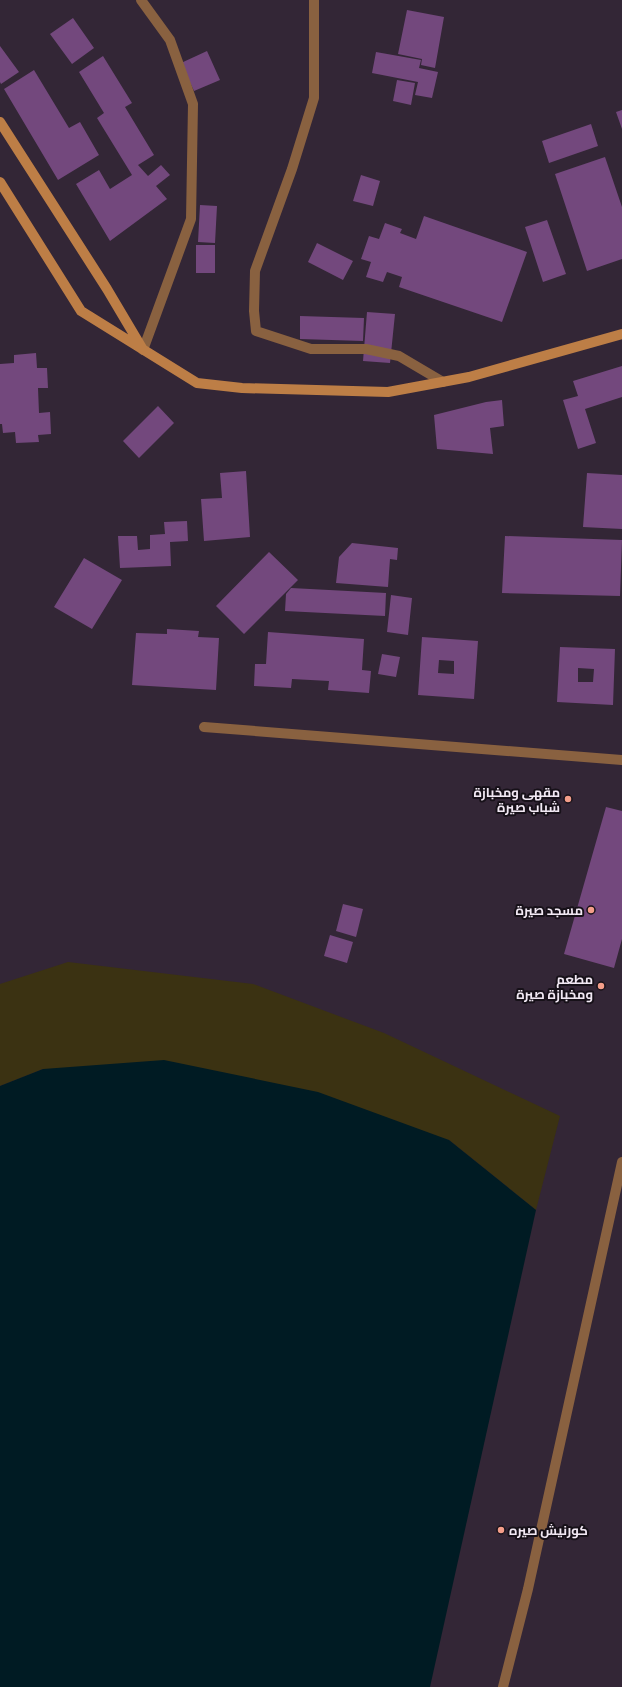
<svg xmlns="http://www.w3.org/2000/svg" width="622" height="1687" font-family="Poppins,Cairo,sans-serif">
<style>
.sand{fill:#3b3212}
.water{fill:#001b23}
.building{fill:#73487d;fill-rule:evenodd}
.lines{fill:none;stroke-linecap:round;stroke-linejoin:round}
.street{stroke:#896140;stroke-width:10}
.secondary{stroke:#bd7e46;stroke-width:10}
.poi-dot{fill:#f49e8a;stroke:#171119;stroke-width:1.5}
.labels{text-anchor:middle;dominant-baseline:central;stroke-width:4;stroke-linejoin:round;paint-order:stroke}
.poi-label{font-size:13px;font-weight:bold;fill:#f2e9f4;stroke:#171119;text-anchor:end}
</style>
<rect width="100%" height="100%" fill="#332636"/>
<path class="sand" d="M68 962 253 984 384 1033 560 1116 536 1210 449 1140 43 1069 0 1086V984Z"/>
<path class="water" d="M164 1060 318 1092 449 1140 536 1210 430 1687H0V1086L43 1069Z"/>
<path class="building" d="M407 10 444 17 435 68 421 65 422 59 398 54Z
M73 18 94 48 72 64 50 34Z
M0 46 19 72 1 84 0 82Z
M207 51 220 80 194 91 181 63Z
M376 52 421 60 419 68 438 72 432 98 415 95 418 82 372 73Z
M103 56 132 103 125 107 154 155 138 165 148 176 161 165 170 175 156 186 167 199 110 241 76 184 99 170 110 189 132 175 97 118 104 113 79 72Z
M34 70 69 128 80 122 99 155 58 180 4 89Z
M397 80 415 83 411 105 393 101Z
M622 110V129L616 112Z
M591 124 598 146 549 163 542 141Z
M605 157 622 207V259L587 271 555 174Z
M361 175 380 181 373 206 353 201Z
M200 205 217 206 215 243 198 242Z
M424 216 527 252 502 322 399 287 402 277 387 272 383 282 366 277 371 262 361 259 369 236 379 239 385 223 402 229 400 233 416 239Z
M547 220 566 274 543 282 525 227Z
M317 243 353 261 343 280 308 262Z
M196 245H215V273H196Z
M367 312 395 314 390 363 363 361Z
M300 316 364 318 363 341 300 339Z
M36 353 37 368H47L48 388H38L39 413 50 412 51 434 38 435 39 442 16 443 15 432 3 433 2 424H0V364L14 363V355Z
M622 366V397L585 409 596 443 578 449 563 400 578 396 573 381Z
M502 400 504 426 490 428 493 454 437 449 434 415 486 402Z
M158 406 174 423 139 458 123 441Z
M246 471 250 537 204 541 201 499 222 498 220 473Z
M587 473 622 475V529L583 527Z
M187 521 188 541 170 542 171 566 120 568 118 536H137L138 550 150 549V535L165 534 164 522Z
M505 536 622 540 620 596 502 593Z
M352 543 398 548 397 560 390 559 388 587 336 583 339 557Z
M269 552 298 580 244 634 216 606Z
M84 558 122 580 92 629 54 607Z
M291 588 386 593 385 616 285 611 286 594Z
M391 595 412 598 408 635 387 632Z
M167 629 199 631 198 637 219 638 216 690 132 685 136 633 167 634Z
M268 632 364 639 362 670 371 671 369 693 328 690 329 681 292 679 291 688 254 686 255 664H266Z
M422 637 478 641 474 699 418 695ZM439 660 454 661V674L438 673Z
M560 647 615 649 613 705 557 702ZM578 668 594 669 593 682H578Z
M382 654 400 657 396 677 378 674Z
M606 807 622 811V939L614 968 564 954Z
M343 904 363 909 356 937 336 931Z
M330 935 353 942 347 963 324 956Z"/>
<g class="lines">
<path class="street" d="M141 0 170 40 193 104 191 219 143 350
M314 0V98L292 169 255 271 254 311 256 331 311 349H366L399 356 443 382
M204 727 622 760
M503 1687 528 1589 622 1162"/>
<path class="secondary" d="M0 122 107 289 142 348
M0 182 81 311 197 383 242 388 388 392 469 377 622 334"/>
</g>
<g class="poi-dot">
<circle cx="568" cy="799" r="4"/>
<circle cx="591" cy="910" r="4"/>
<circle cx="601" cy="986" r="4"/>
<circle cx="501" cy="1530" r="4"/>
</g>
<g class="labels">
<g class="poi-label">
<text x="560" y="792">مقهى ومخبازة<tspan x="560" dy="15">شباب صيرة</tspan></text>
<text x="583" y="910">مسجد صيرة</text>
<text x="593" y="979">مطعم<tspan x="593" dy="15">ومخبازة صيرة</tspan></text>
<text x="509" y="1530" text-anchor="start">كورنيش صيره</text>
</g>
</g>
</svg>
